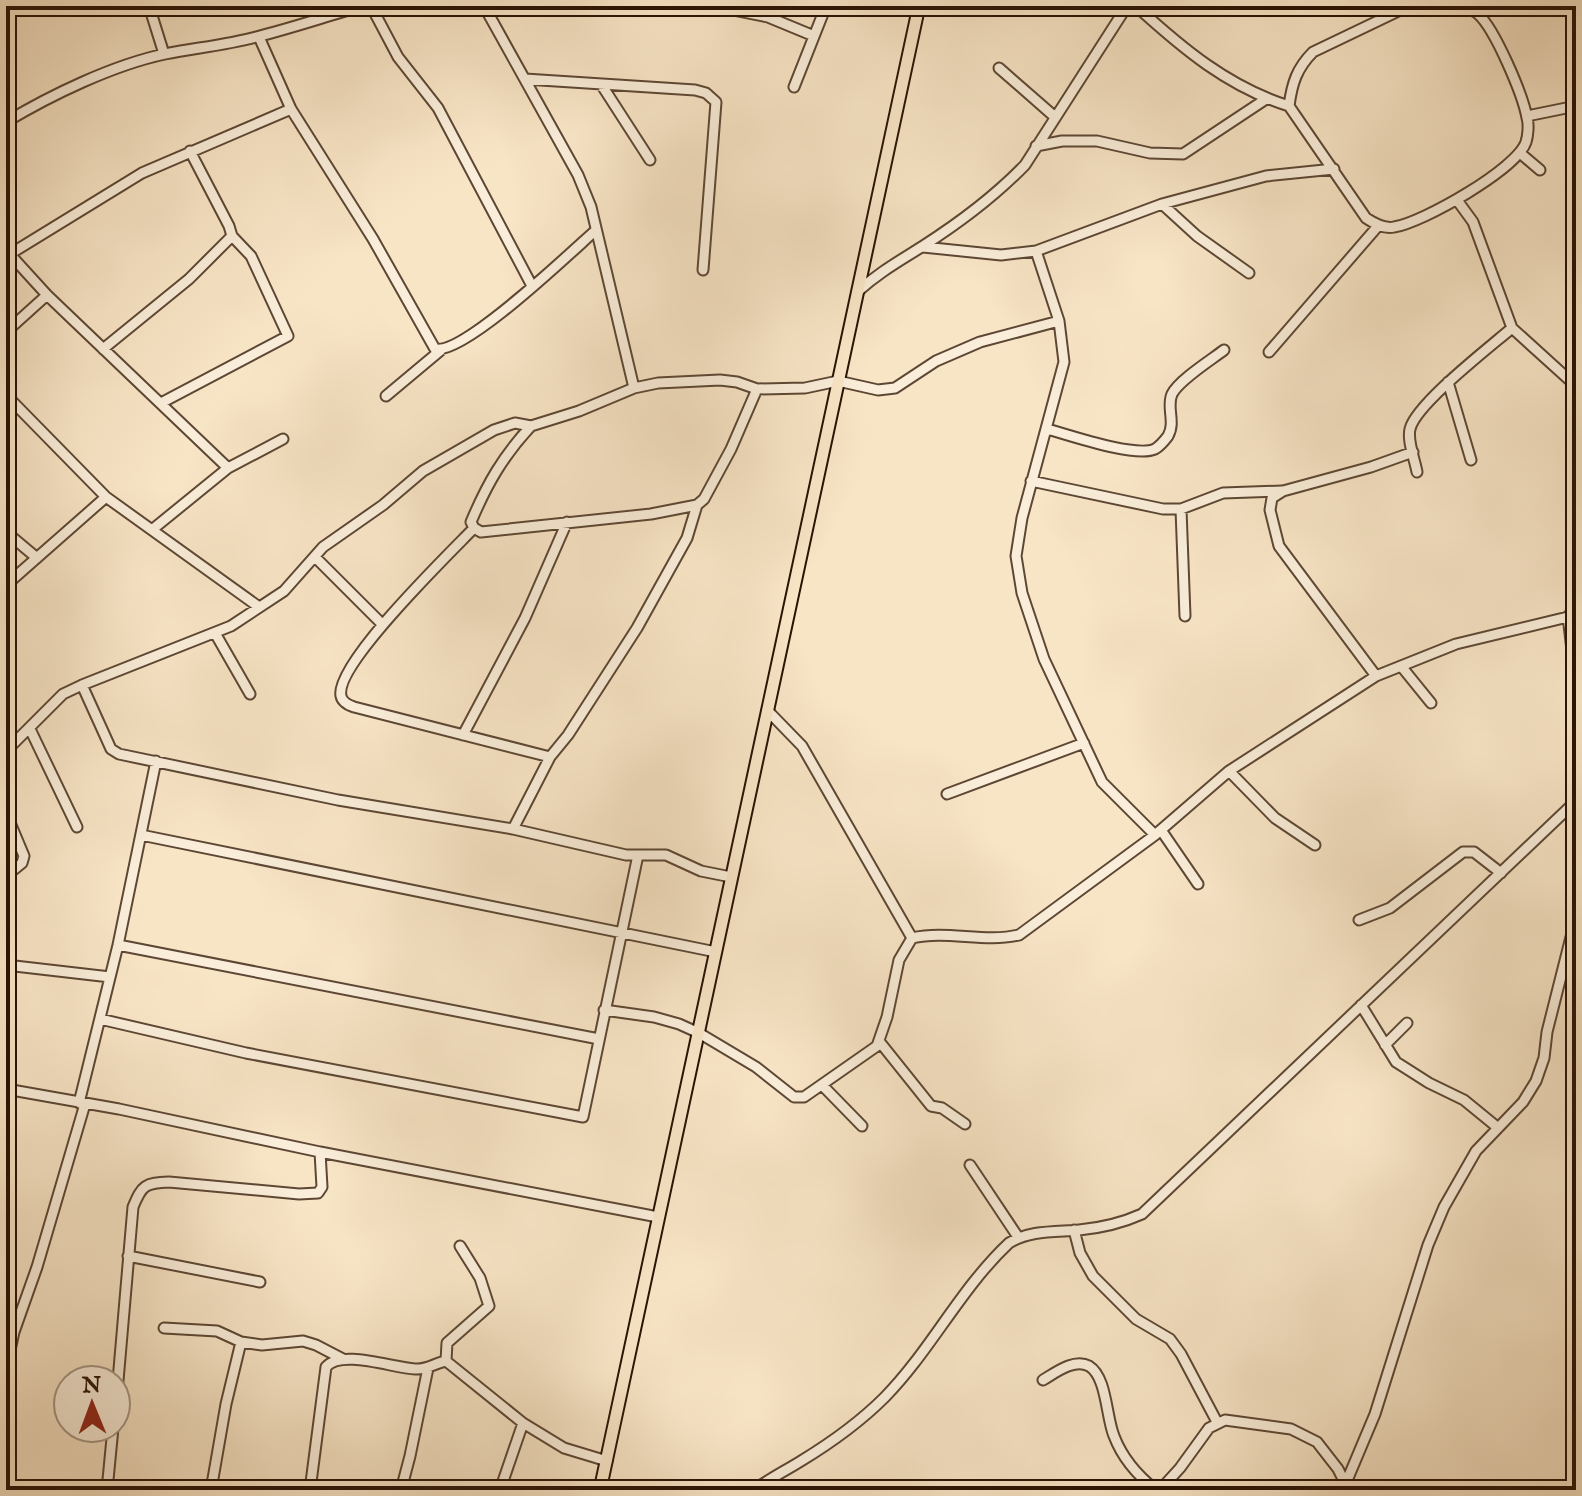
<svg xmlns="http://www.w3.org/2000/svg" width="1582" height="1496" font-family="'IM FELL English',serif">
<style>
.lines{fill:none;stroke-linecap:round;stroke-linejoin:round}
.minor-casing{stroke:#5d4734;stroke-width:13}
.major-casing{stroke:#291204;stroke-width:15}
.minor{stroke:#faeeda;stroke-width:9}
.major{stroke:#f8e5c6;stroke-width:11}
</style>
<rect width="100%" height="100%" fill="#f8e5c6"/>
<filter id="stains"><feTurbulence type="fractalNoise" baseFrequency=".0025" numOctaves="4"/><feColorMatrix values="0 0 0 0 .2 0 0 0 0 .09 0 0 0 0 .02 0 0 0 .5 -.17"/></filter>
<radialGradient id="worn" r=".72"><stop offset=".6" stop-color="#630" stop-opacity="0"/><stop offset="1" stop-color="#630" stop-opacity=".3"/></radialGradient>
<g class="lines">
<g class="minor-casing">
<path id="minor" d="M149 6 164 54
M371 6 398 57 438 108 532 286
M484 6 578 175 591 207 634 388 658 383 720 380 737 382 757 389 805 388 838 381 878 390 895 388 936 361 980 342 1059 321
M713 6 768 17 814 36
M1136 6C1182 48 1228 87 1289 106
M1409 6 1313 52C1297 68 1292 83 1289 106L1366 218C1375 224 1384 229 1394 227 1422 223 1517 169 1526 142 1528 136 1529 124 1527 118 1523 95 1495 29 1478 14 1474 10 1466 8 1461 6
M259 37 291 109 373 239 435 349C464 355 570 253 596 230
M999 68 1055 117
M525 79 695 90 706 93 716 102 703 270
M601 84 650 160
M794 87 826 6
M1527 116 1576 106
M6 122C51 95 113 65 165 54 195 48 226 45 256 37 292 28 327 16 363 6
M1036 146 1062 141H1097L1150 153 1183 154 1266 99
M1520 153 1540 170
M1457 200 1473 222 1512 328 1576 386
M1162 204 1197 236 1249 273
M923 247 1001 255 1036 251 1162 204 1266 176 1334 169
M6 250 47 295 228 468 283 439
M1036 251 1059 321 1064 362 1022 518 1016 556 1022 593 1044 659 1102 782 1155 835
M10 254 142 173 291 109
M857 292C881 271 898 262 923 246 959 223 996 195 1025 165L1127 6
M6 332 47 295
M103 349 189 279 232 236 229 226 190 151
M1269 352 1378 226
M1448 382 1471 460
M6 395 106 497 259 607
M386 396 441 350
M161 403 288 336 251 256 232 236
M531 426C503 456 487 484 471 522L474 528 481 532 651 514 697 505 704 499 731 449 757 389
M1047 429C1069 435 1135 458 1155 449 1160 446 1165 440 1168 436 1176 422 1166 407 1172 394 1179 380 1211 360 1224 350
M1417 472C1415 460 1407 441 1410 429 1416 404 1490 347 1512 328
M1031 481 1163 509H1181L1223 493 1282 491
M1181 509 1185 616
M474 528C450 553 334 665 341 696 342 702 348 705 354 707L550 757
M153 529 228 468
M6 532 37 558
M315 557 382 624
M6 585 106 497
M1568 616 1576 685
M215 633 250 694
M1401 666 1431 703
M1376 676 1279 546 1270 510 1272 498 1283 491 1371 467 1413 452
M82 685 111 749 119 754 338 800 513 829 626 855H666L701 871 731 877
M767 710 802 746 912 938
M30 729 77 827
M463 735 525 618 567 522
M6 751 63 694 82 685 231 626 284 591 323 547 383 505 423 471 494 430 515 423 531 426 579 411 634 388
M1229 771 1275 818 1315 845
M947 794 1084 743
M6 813 24 856 22 863 6 876
M513 829 550 757 568 735 637 628 687 538 697 505
M1161 830 1198 884
M141 835 716 952
M1359 920 1390 908 1463 852H1474L1501 873
M118 945 599 1039
M6 965 110 977
M1361 1005 1396 1062 1429 1083 1464 1100 1497 1127
M604 1010 654 1017 679 1024 699 1033 756 1067 794 1097H804L877 1046 887 1017 899 960 912 938C947 930 984 943 1019 935L1155 835 1229 771 1376 676 1456 644 1576 615
M100 1019 246 1053 583 1117 638 855
M879 1041 931 1106 942 1108 965 1124
M1385 1045 1407 1023
M823 1086 862 1126
M6 1089 119 1109 320 1152
M79 1103 118 945 156 761
M970 1165 1018 1237
M1074 1230 1080 1253 1093 1276 1136 1319 1170 1339 1181 1354 1217 1422
M128 1256 260 1282
M164 1328 217 1331 241 1342 262 1345 303 1341 316 1345 343 1359
M446 1361 447 1343 489 1306 480 1278 460 1246
M6 1369 14 1332 37 1267 85 1104
M1043 1380C1055 1373 1074 1358 1089 1366 1107 1377 1106 1417 1114 1436 1122 1457 1138 1476 1156 1490
M116 1404 133 1207C142 1185 145 1183 169 1182L299 1194 318 1193 322 1187 320 1152 658 1217
M107 1490 113 1428
M211 1490 226 1404 241 1342
M310 1490 326 1367C341 1349 393 1368 415 1369 427 1370 435 1363 446 1361L523 1423 564 1448 607 1461
M401 1490 410 1456 428 1368
M500 1490 523 1423
M754 1490C769 1479 785 1471 801 1461 829 1444 861 1421 885 1397 931 1350 960 1289 1009 1243 1029 1230 1056 1232 1079 1230 1100 1228 1122 1223 1142 1214L1576 801
M1160 1490 1180 1468 1209 1428 1225 1420 1291 1429 1317 1442 1338 1469 1345 1483
M1343 1490 1375 1414 1428 1245 1444 1207 1476 1151 1523 1102 1536 1081 1544 1058 1547 1032 1576 917"/>
</g>
<g class="major-casing">
<path id="major" d="M600 1490 919 6"/>
</g>
<use href="#minor" class="minor"/>
<use href="#major" class="major"/>
</g>
<rect width="1582" height="1496" fill="none" stroke="#f8e5c6" stroke-width="32"/>
<rect x="8" y="8" width="1566" height="1480" fill="none" stroke="#291204" stroke-width="4"/>
<rect x="16" y="16" width="1550" height="1464" fill="none" stroke="#291204" stroke-width="2"/>
<g transform="translate(92 1404) rotate(359)"><circle r="38" fill="#faeeda" stroke="#a69684" stroke-width="2"/>
<path d="M0-6L14 30L0 20L-14 30Z" fill="#8f2418"/>
<text y="-12" font-size="22" font-weight="bold" text-anchor="middle" fill="#291204">N</text>
</g>
<rect width="100%" height="100%" filter="url(#stains)"/>
<rect width="100%" height="100%" fill="url(#worn)"/>
</svg>
